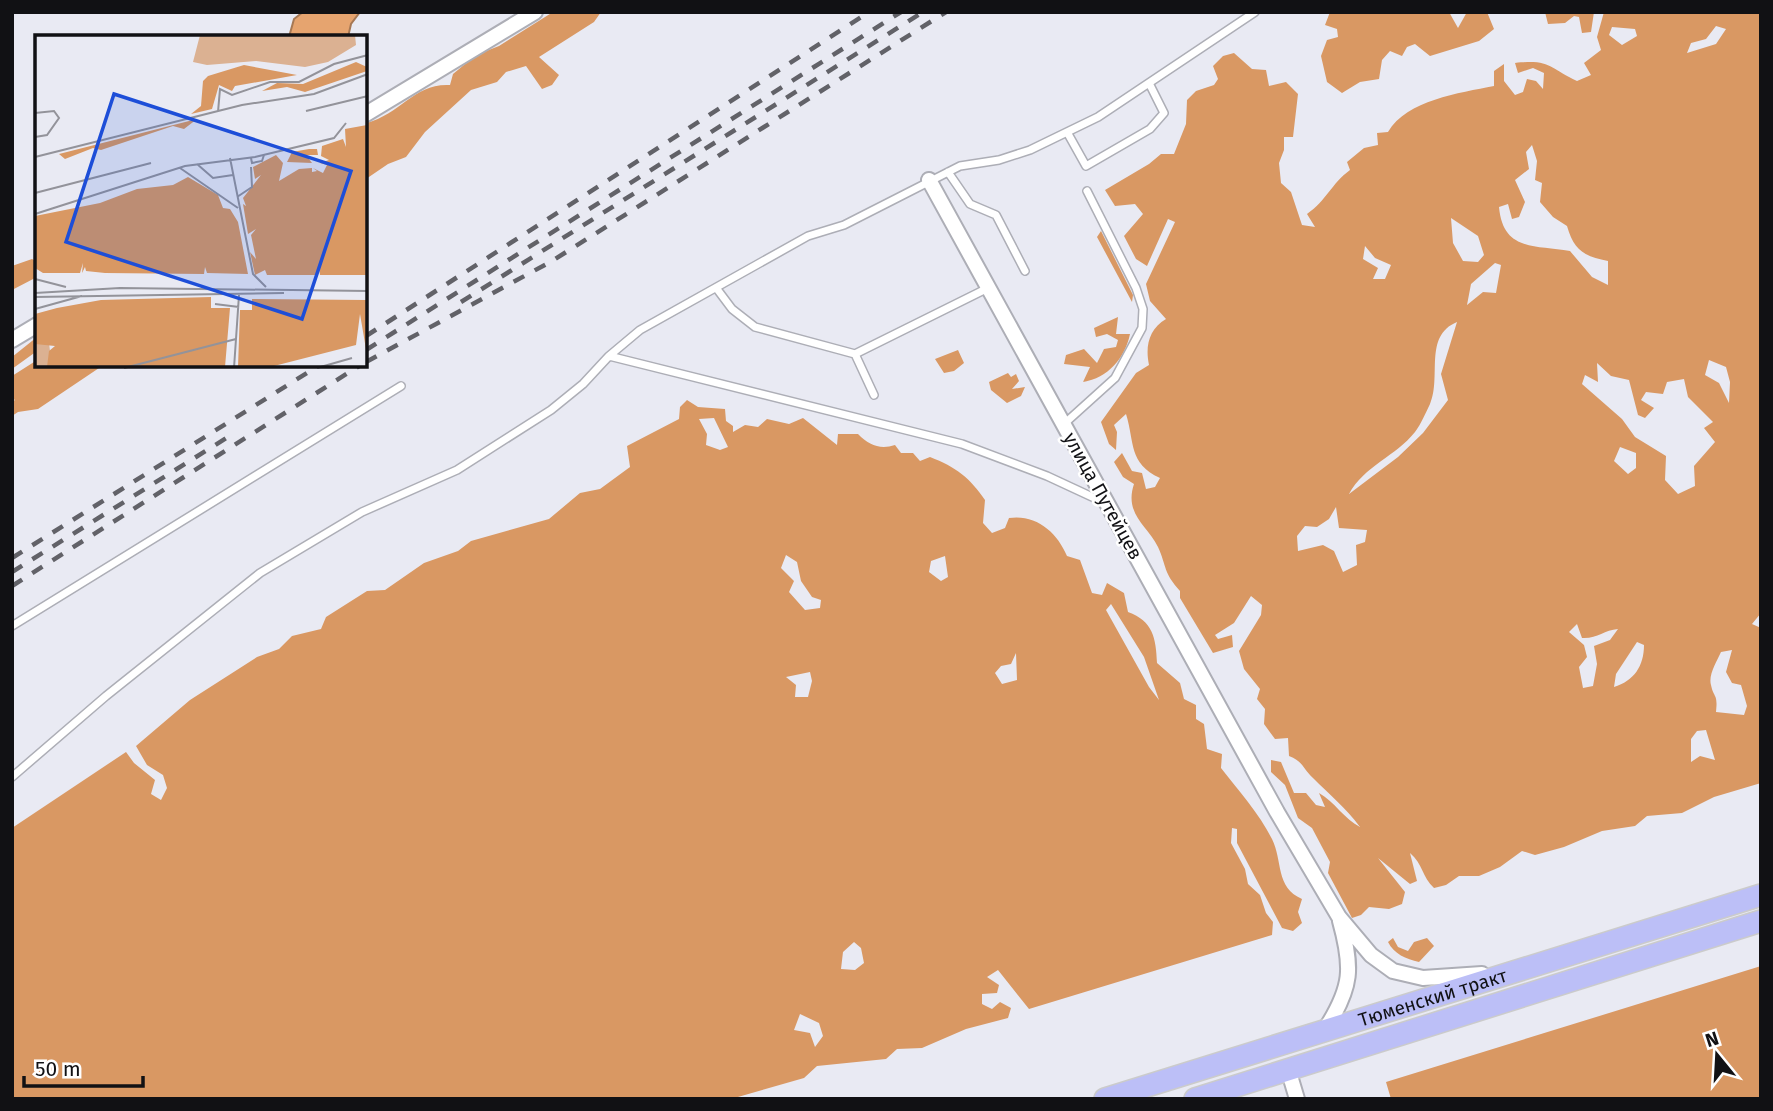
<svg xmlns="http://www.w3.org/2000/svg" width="1773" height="1111" font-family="'Fira Sans',sans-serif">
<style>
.forest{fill:#d99863;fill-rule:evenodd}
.water{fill:#e6a46f;stroke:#a67854;stroke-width:2}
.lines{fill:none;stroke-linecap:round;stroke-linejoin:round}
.lane-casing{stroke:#adaeb6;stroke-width:10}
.street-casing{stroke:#adaeb6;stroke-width:18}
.primary-casing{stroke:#cbcbcb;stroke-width:24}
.lane{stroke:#fff;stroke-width:7}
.street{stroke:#fff;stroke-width:14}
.primary{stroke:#bcbff7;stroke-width:21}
.rail{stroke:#626268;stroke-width:4.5;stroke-dasharray:12 12;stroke-linecap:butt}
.labels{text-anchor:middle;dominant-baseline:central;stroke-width:5;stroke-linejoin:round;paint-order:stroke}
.street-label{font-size:19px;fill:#111114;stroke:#fff}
.inset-road{fill:none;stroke:#93939a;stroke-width:2}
.view{fill:#1d4ed8;fill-opacity:0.15;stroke:#1d4ed8;stroke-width:3.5}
.inset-edge{fill:none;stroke:#111114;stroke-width:3.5}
</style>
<rect width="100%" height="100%" fill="#e9eaf3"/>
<path class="forest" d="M553 12H601L594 22 539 57 559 75 552 85 542 89 526 66 506 72 497 82 471 90 425 132 406 157 388 164 366 179V123C401 114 414 83 450 85L453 74 476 55 499 46Z
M1330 12H1449L1458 28 1467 12H1487L1494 29 1479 41 1430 56 1415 44 1407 47 1402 56 1390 51 1382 60 1379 79 1360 82 1342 93 1327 82 1321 56 1327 40 1338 37 1337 29 1325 25Z
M1545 12H1594L1591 32 1582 33 1579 17 1574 16 1565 23 1548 24Z
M1604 12H1761V613L1752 624 1761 628V783L1714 797 1682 813 1647 816 1635 826 1602 831 1564 847 1535 855 1522 851 1500 867 1479 876H1459L1446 885 1434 888C1422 877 1423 864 1410 853L1417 881 1410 884 1378 858 1405 892 1402 904 1389 909 1369 907 1361 915 1352 918 1328 873 1330 862 1312 828 1298 818 1285 785 1271 772V760L1281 762 1294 793H1306L1316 805 1325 807 1319 793C1335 802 1344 819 1360 827 1345 807 1330 795 1313 778 1303 769 1303 761 1289 756L1288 738 1275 739 1264 724 1265 709 1257 699 1260 689 1244 669 1239 651 1261 615 1262 605 1251 596 1234 623 1215 635 1218 639 1232 635 1233 647 1213 653 1180 598V591C1163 572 1167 567 1158 547 1147 525 1124 514 1134 484L1123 477 1114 462 1122 453 1132 471 1142 473 1146 489 1155 487 1160 478C1128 463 1135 443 1126 414L1114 425 1117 432 1116 450 1109 444 1101 422 1136 373 1149 365C1145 346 1149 329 1166 319L1150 301 1146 284 1175 222 1168 219 1147 266 1136 259 1124 236 1143 214 1135 204 1115 206 1105 190 1149 164 1161 154H1174L1186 124 1187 100 1196 91 1214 85 1218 79 1213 66 1223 56 1234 53 1252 69 1266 70 1269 86 1286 82 1298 94 1293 137H1284V150L1279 163 1281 183 1291 192 1302 225 1315 227 1307 214C1327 200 1331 184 1350 170L1347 162 1364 148 1378 145 1377 133 1388 132C1407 100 1459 93 1494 86V71L1504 64V81L1515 95 1523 92 1527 79 1536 81 1543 89 1544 73 1533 68 1518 73 1515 63C1551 59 1549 68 1577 81L1591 75 1584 63 1601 50 1597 37ZM1716 26 1726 29 1716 44 1687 53 1691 43 1706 39ZM1612 27 1635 29 1637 36 1622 45 1609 35ZM1532 145 1537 161 1535 180 1542 183 1540 202 1553 217 1567 226C1574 250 1583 256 1608 261V285L1592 277 1570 251C1534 245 1503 251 1499 207L1508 204 1512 219 1519 217 1525 202 1515 180 1529 169 1526 152ZM1451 218 1478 236 1484 255 1478 262 1463 261 1453 243ZM1365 246 1375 258 1391 265 1385 279H1373L1378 268 1363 259ZM1495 263 1501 265 1496 293 1483 292 1467 305 1471 284ZM1457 322 1441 374 1448 400 1423 433 1398 457 1349 494C1364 466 1396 456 1415 432 1421 424 1426 412 1430 404 1442 377 1423 336 1457 322ZM1709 360 1726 367 1730 382 1729 403 1719 383 1705 375ZM1597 363 1611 376 1629 380 1638 415 1645 418 1654 408 1641 400 1646 392 1663 394 1667 382 1684 379 1688 397 1713 422 1704 428 1715 442 1694 466 1695 486 1678 494 1665 480 1666 456 1635 437 1622 419 1582 384 1585 375 1598 382ZM1620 447 1636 453V468L1628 474 1614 461ZM1336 507 1339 528 1367 530 1365 542 1356 545 1357 565 1343 572 1334 551 1323 545 1298 551 1297 536 1305 526 1317 527 1329 519ZM1577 624 1582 638C1597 639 1604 630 1618 629L1610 640 1594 646 1597 664 1593 686 1583 688 1579 667 1587 657 1584 645 1569 632ZM1637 642 1644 645C1644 666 1634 681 1614 687L1616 674ZM1732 650 1726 672 1732 683 1741 685 1747 706 1744 715 1716 712C1718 693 1714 699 1711 685 1708 675 1717 661 1721 652ZM1706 730 1715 760 1700 756 1691 762V739L1697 731Z
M1101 231 1133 295 1132 302 1097 237Z
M32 259 37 262V277L12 290V266Z
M1118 317 1116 334H1130C1125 358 1108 378 1083 382L1090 367 1064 364 1066 355 1084 349 1097 363 1104 349 1116 347 1118 340 1107 334 1096 337 1094 328Z
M37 337V351L12 369V357Z
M958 350 964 363 954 371 944 373 935 359Z
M34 362 37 366H102L38 409 18 412 12 416V402L15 400 12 398V376Z
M1008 373 1011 377 1016 374 1019 381 1012 389 1025 387 1021 396 1007 403 991 390 989 382Z
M687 400 698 407 725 409 726 421 733 426V432L745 425 758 427 767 419 789 424 803 418 837 445 838 434H858C869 445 880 450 895 445L901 453H913L920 461 930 457C956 467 970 478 985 500L983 523 992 533 1005 528 1009 518C1036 514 1057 532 1067 556L1080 560 1092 593 1102 595 1107 583 1124 593 1128 612C1153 621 1156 638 1157 663L1180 683 1184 699 1196 705V719L1204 724 1207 749 1222 754 1221 768C1238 790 1259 813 1272 839 1283 861 1275 887 1302 899L1298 912 1302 923 1293 931 1282 928 1237 843V829L1232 828 1231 843 1245 869 1248 884 1260 895 1266 913 1273 922 1272 935 1029 1009 998 970 987 977 999 985 997 993 982 994V1004L992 1009 1000 1002 1011 1008 1008 1018 966 1029 922 1048 897 1049 886 1059 817 1066 804 1078 731 1099H12V828L126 752 134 763 155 780 151 794 161 800 167 788 163 775 147 765 136 746 190 700 257 657 279 649 292 636 321 629 326 617 367 591 385 590 424 563 458 551 471 541 549 519 580 493 600 489 630 467 627 446 679 419 680 407ZM714 418 728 447 720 450 706 445 707 434 699 419ZM786 555 797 562 801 581 812 597 821 600 820 608 805 610 789 592 794 581 781 568ZM945 556 948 577 941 581 929 572 931 561ZM1111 604 1144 657 1159 700 1149 687 1106 610ZM1016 653 1017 680 1002 684 995 673 1001 666 1011 664ZM810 672 812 681 808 697H795L796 685 786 677ZM854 942 861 948 864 963 855 970 841 969 843 952ZM800 1014 819 1023 823 1036 815 1047 810 1033 794 1030Z
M1393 938 1398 947 1408 951 1414 942 1427 938 1434 946 1419 962C1406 959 1394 954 1388 942Z
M1761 966V1099H1391L1386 1082Z"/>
<path class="water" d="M303 12H360L351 24 348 37H289L294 19Z"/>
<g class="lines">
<g class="lane-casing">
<path id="lane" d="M1067 132 1086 166 1150 129 1164 113 1149 83
M948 172 970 204 996 215 1025 271
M717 289 732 309 755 327 855 354 988 288
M855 354 874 395
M609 356 962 444 1047 476 1103 502
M1064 424 1115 378 1142 328 1143 309 1136 288 1087 191
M12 626 401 386
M12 777 106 696 260 573 362 512 457 470 551 410 583 384 609 356 640 330 808 236 844 225 960 166 999 160 1030 150 1098 117 1255 12"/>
</g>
<g class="street-casing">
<path id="street" d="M366 114 535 12
M929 180 1277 812 1339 917 1371 955 1393 971 1423 978 1482 974
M12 340 37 325
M1326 1028C1352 987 1353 968 1340 921
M1288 1069 1297 1099"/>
</g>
<g class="primary-casing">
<g id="primary">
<path id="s1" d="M1105 1099 1761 895"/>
<path d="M1195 1099 1761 921"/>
</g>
</g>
<use href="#lane" class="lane"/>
<use href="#street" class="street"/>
<use href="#primary" class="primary"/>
<path class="rail" d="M461 302 923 12
M366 336 869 12
M366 350 901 12
M366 362 552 261 946 12
M12 558 318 366
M12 572 228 437
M12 586 359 366"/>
</g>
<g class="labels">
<g class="street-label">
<text transform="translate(1103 496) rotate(61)">улица Путейцев</text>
<text stroke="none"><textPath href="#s1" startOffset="343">Тюменский тракт</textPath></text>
</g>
</g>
<g transform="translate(35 35)">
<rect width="332" height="332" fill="#e9eaf3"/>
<path d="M165 0H320L321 10 293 27 270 32 221 26 172 30 158 27ZM0 308H14L17 332H0Z" fill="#dbb192"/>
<path d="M321 27 332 32V36L270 57 252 52 227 56 242 48 268 49ZM209 30 262 40 200 51 197 56 184 50 177 74 156 79 166 71 168 46 173 41ZM162 84 149 94 138 91 66 115 58 113 30 124 24 119ZM332 90V240H285L284 234 283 240H232L230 235 220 240 215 217 221 224 216 200 221 194 213 199 208 169 211 171 208 163 226 140 220 144 218 132 241 120 248 128 244 146 264 134 277 133V137L282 136 278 133 288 138 292 130 285 128 294 125 286 121 287 111 308 104 311 112 310 94ZM274 114H282L283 120H271L277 128 252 127 257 117ZM153 142 183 160 188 173 195 174 203 187 213 239 172 238 170 232 169 239 70 238 51 236 50 232 47 238 48 228 45 238H8L0 233V181L65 168 102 154 138 150ZM176 262V273H195L190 332H12L14 316 20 311 0 309V279L22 273 66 265ZM217 264 332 265V320L325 279 321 310 235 332H203L205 275H217Z" fill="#d99863"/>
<path class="inset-road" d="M271 76 333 61M183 77 185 54 197 60 235 47H264L299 29 333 20M0 78 19 76 24 83 12 100 0 102M0 122 207 70 279 59 333 39M195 123 218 239 231 252M216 123 217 128 227 126 229 120M162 129 178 143 198 140M145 133 203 173M0 158 116 128M202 162 217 152 216 132M0 179 150 131 220 122 299 103 311 88M0 244 31 252M0 258 85 253 333 256M0 262 249 258M180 269 204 272M0 274 47 261M89 333 201 304M199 333 204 260M282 333 317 323"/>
<path class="view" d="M79 59 316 136 267 284 31 207Z"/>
<rect width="332" height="332" class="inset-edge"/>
</g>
<rect width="1773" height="1111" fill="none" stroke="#111114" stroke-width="28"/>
<g transform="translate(1717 1055) rotate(342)" stroke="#ffffff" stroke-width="5" paint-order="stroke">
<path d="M0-5L12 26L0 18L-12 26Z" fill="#111114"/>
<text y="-10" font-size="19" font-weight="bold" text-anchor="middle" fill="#111114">N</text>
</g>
<path d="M24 1076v10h119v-10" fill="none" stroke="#111114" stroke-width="3.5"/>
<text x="35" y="1076" font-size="21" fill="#111114" stroke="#ffffff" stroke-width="5" paint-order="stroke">50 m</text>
</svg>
